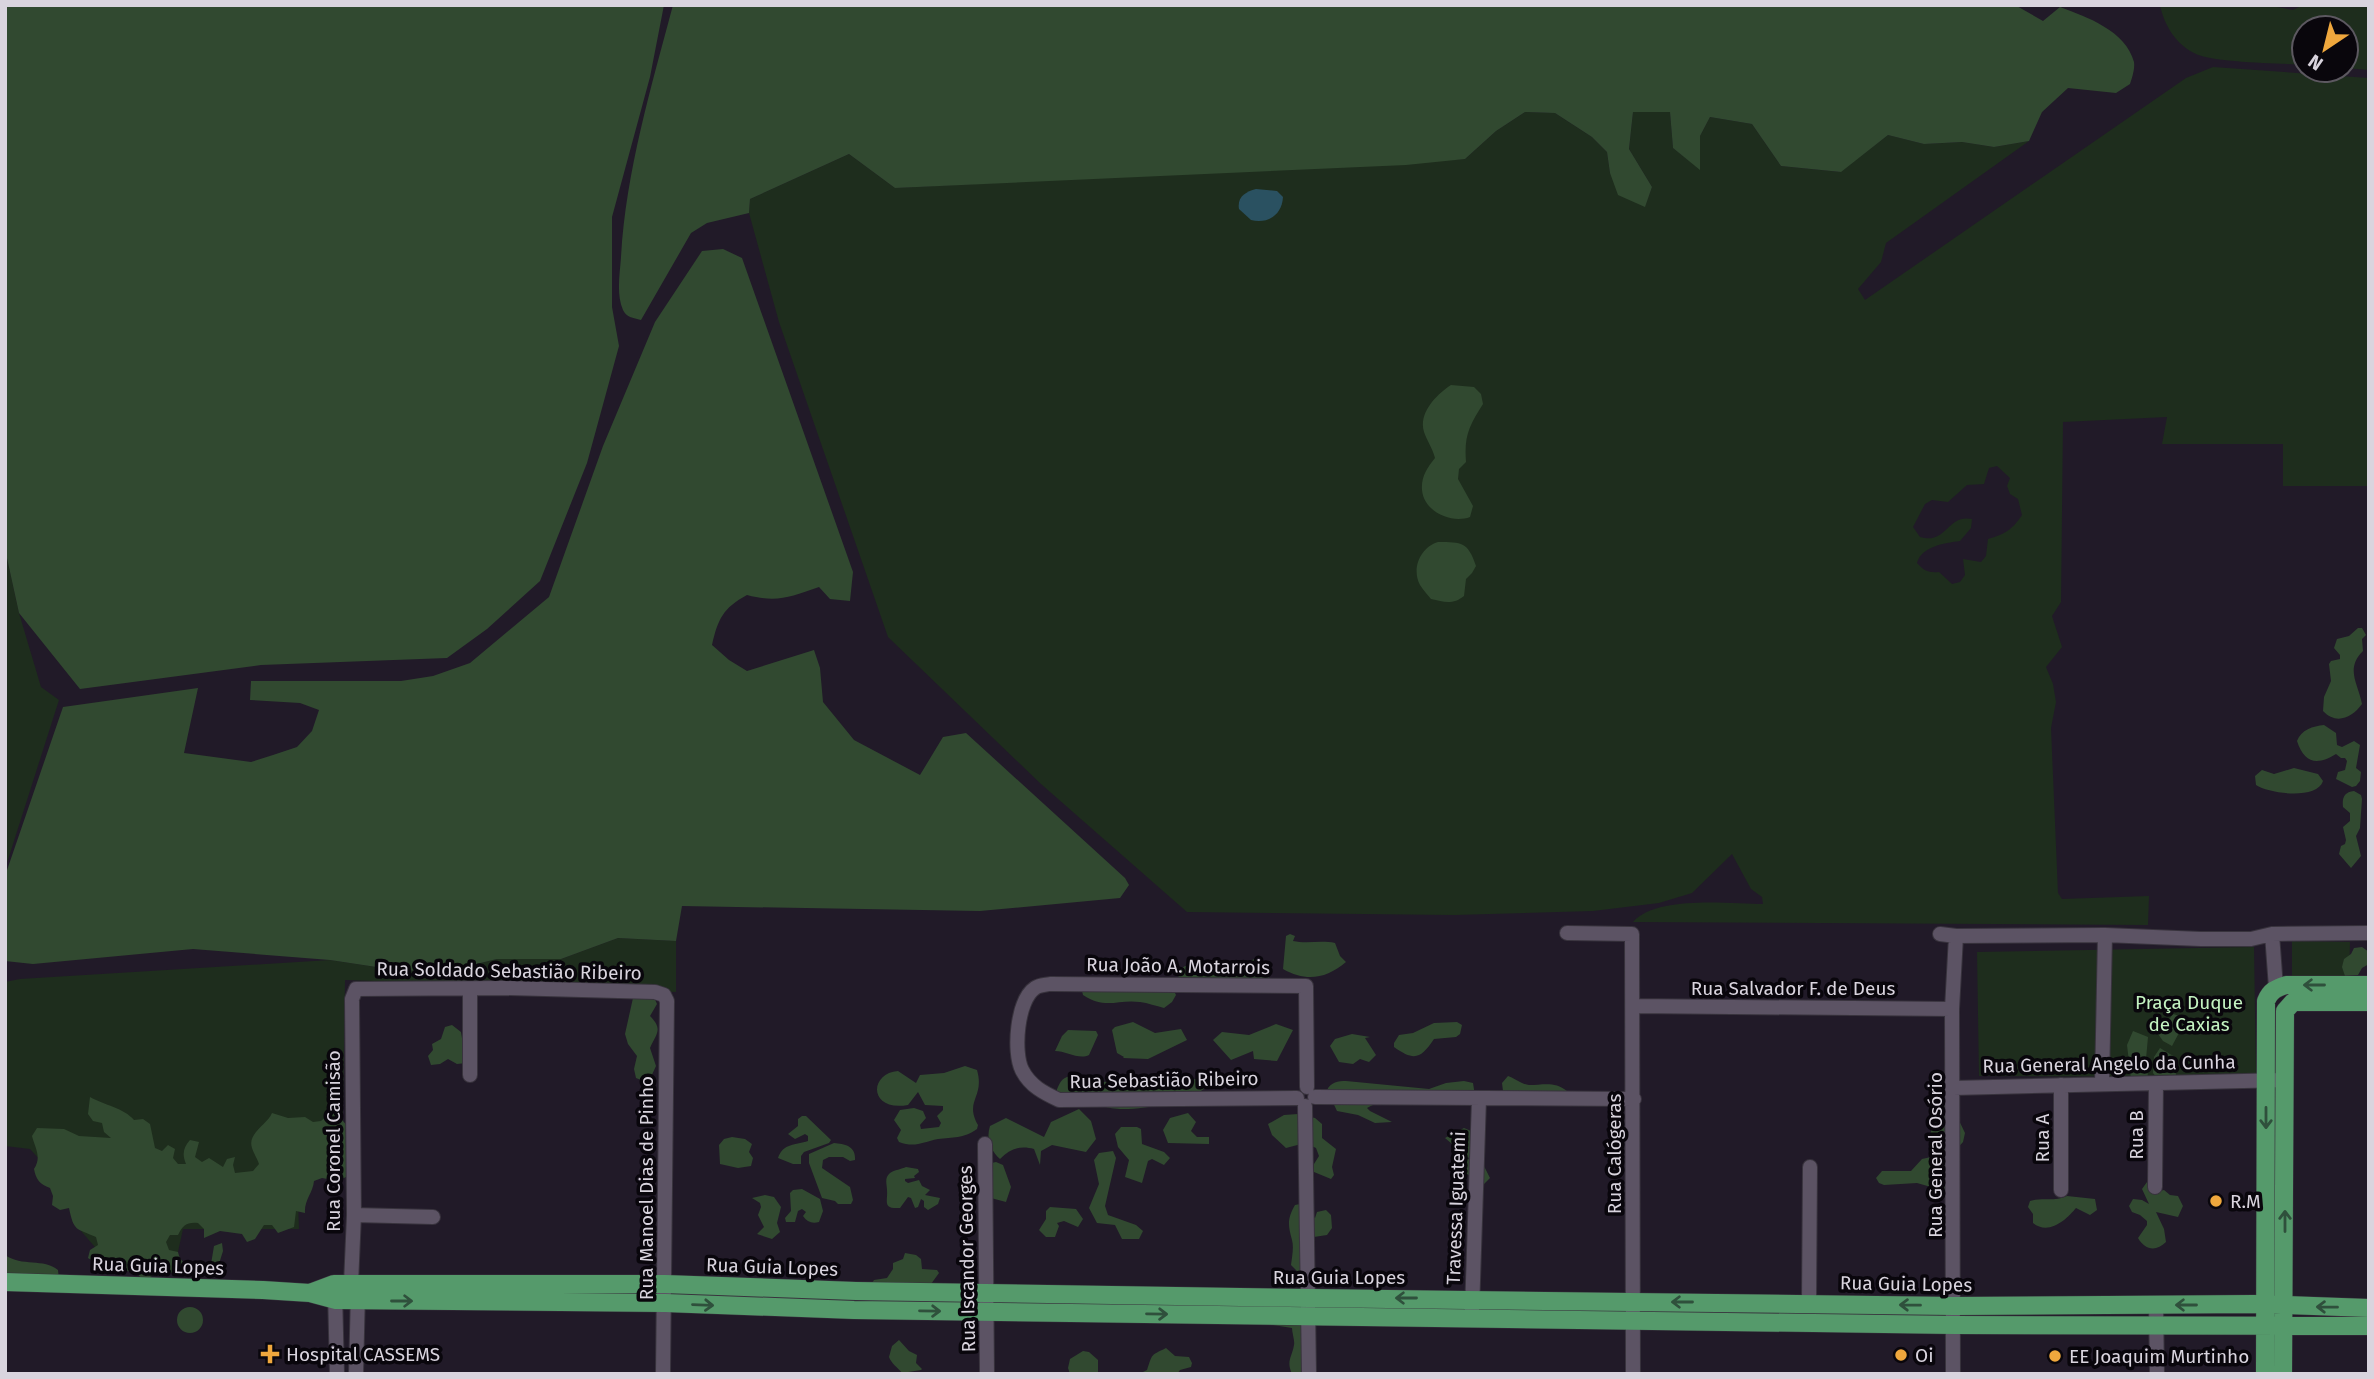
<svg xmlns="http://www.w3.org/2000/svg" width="2374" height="1379" font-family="'Fira Sans',sans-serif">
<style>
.green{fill:#1e2d1d;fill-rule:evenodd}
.forest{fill:#314930}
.water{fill:#2a5161}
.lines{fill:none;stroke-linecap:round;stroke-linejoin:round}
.minor-casing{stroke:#38333d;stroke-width:16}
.major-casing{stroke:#38333d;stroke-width:19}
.minor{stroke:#5c5364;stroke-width:14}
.major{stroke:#559a6b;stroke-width:18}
.oneway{stroke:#2f503c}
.poi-dot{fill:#efa73d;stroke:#09060c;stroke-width:2.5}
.labels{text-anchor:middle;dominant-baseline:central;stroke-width:7;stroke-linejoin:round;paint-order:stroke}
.street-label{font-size:19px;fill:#d9d4de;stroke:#09060c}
.park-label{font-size:19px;fill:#c4f3c1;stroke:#09060c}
.poi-label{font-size:19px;fill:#d9d4de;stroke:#09060c;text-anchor:start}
</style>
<rect width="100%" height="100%" fill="#211a28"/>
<path class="green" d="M2160 5H2267L2293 10 2303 5H2369V70L2346 68V28H2304V65C2281 63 2211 63 2194 53 2176 44 2164 25 2160 5Z
M2213 67 2369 78V486H2283V444H2162L2167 417 2063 422 2061 602 2052 616 2062 647 2046 667 2053 684 2056 702 2051 728 2058 893 2062 899 2149 896 2148 925 1633 922C1657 895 1729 904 1763 904L1762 897 1751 889 1732 854 1692 893 1659 903 1593 911 1454 915 1187 912 1041 784 888 637 779 322 749 213 750 199 849 154 895 188 1465 159 1496 131 1525 112 1555 113 1592 137 1607 152 1610 173 1645 206 1652 187 1629 149 1633 112H1670L1673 148 1700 169V136L1710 117 1752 124 1781 166 1840 172 1888 135 1924 144 1962 142 1994 147 2029 141 1886 243 1881 262 1858 289 1865 300 2186 78ZM1997 466 2010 478 2007 486 2010 494 2018 499 2022 515C2012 530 2005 534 1988 539L1986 556 1981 562 1963 559 1965 575 1960 582 1952 584 1939 572C1929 573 1924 571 1917 563 1921 547 1944 543 1960 541L1971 528 1972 519C1947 514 1947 545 1920 537L1913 527 1925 504 1932 500 1948 502 1967 485 1984 484 1989 468Z
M5 549 19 613 41 687 59 700 5 869Z
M618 938 676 941V992L345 980 342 1180 297 1173 299 1229H183L176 1261 108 1262 81 1231 53 1174 30 1149 5 1146V982L20 979 330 960 383 968 439 973 497 959H561Z
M2292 941 2350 942 2349 980 2292 979Z
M2254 947 2256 1077 1979 1076 1977 952Z"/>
<path class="forest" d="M5 5H664L650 77 612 217V307L619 346 587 463 540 581 487 629 447 658 261 665 80 689 19 613 5 549Z
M673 5H2015L2043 21 2060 7C2087 17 2126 31 2134 62 2135 69 2132 78 2130 84L2116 93 2068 88 2042 112 2029 141 1994 147 1962 142 1924 144 1888 135 1841 172 1781 166 1752 124 1710 117 1700 136V170L1673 148 1670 112H1633L1629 149 1652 187 1645 207 1618 195 1610 173 1607 152 1592 137 1555 113 1525 112 1496 131 1465 159 1406 165 895 188 849 154 750 199 749 213 707 223 691 233 641 320C633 318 626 317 623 310 616 294 620 273 621 257 626 171 651 88 673 5Z
M723 249 742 258 853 572 850 601 830 599 819 587C789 597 778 603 747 595 723 608 718 619 712 645L729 660 747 671 814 650 820 668 823 702 854 740 920 775 943 737 966 733 1125 878 1129 885 1120 898 980 911 682 906 676 941 618 938 561 959H497L439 973 383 968 330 960 193 949 33 964 5 961V876L63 707 198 688 184 753 251 762 273 755 297 747 312 731 319 710 300 703 250 700 251 681H401L433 676 470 663 549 597 603 446 655 322 702 251Z
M1451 385 1474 387 1481 394 1483 404C1469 426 1464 436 1466 462L1459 469 1458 479 1473 506 1470 517C1452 524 1424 512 1422 490 1421 477 1427 468 1435 458 1433 449 1427 441 1424 432 1418 413 1437 394 1451 385Z
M1438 542C1462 542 1468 542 1476 566L1472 573 1466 579 1464 596C1453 605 1444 602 1431 599 1427 594 1423 590 1420 585 1411 568 1421 547 1438 542Z
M2358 628H2362L2366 635 2362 639 2363 651C2345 669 2358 683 2362 704 2352 718 2336 725 2323 711L2324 697 2331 681 2329 664 2331 661 2340 659V655L2334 648 2337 639 2349 636Z
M2324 725 2336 733 2337 745 2342 747 2354 741 2360 745 2356 768 2361 772 2360 781 2356 786 2352 787 2336 779 2338 772 2345 770 2347 761 2345 758H2341L2336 754C2317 766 2304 763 2297 741 2301 730 2313 726 2324 725Z
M2294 768 2318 774 2323 781C2317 800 2270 794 2256 785L2255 776 2262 770 2274 774Z
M2354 791 2361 795 2362 799 2360 828 2356 836 2361 856 2351 868 2339 854 2341 846 2345 844 2346 840 2343 827 2350 821V813L2343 807C2342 798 2344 792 2354 791Z
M1290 934 1295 936 1293 941C1307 944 1321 940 1335 943L1340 956 1346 962C1326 979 1306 982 1283 969L1286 936Z
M2362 947 2369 952V964L2362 968 2358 975 2345 976 2342 967 2344 959 2351 954 2354 948Z
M1254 959 1265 965 1270 974 1267 982 1179 980 1178 971 1185 966C1216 963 1222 980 1254 959Z
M1082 991H1174L1176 995 1172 1002 1164 1008C1156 1006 1148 1003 1140 1002 1117 999 1106 1010 1083 995Z
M653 995 657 1004 650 1016C663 1029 657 1033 650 1048L656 1066 650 1079 641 1080 636 1078 634 1069 637 1056 628 1044 625 1034 633 998Z
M2173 1014 2187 1018 2172 1046 2163 1041 2158 1034Z
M1133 1022 1155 1033 1181 1029 1187 1040 1148 1059 1123 1058 1124 1057 1117 1053 1112 1030 1115 1027Z
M1457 1022 1462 1025 1460 1034 1456 1037 1434 1039C1421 1058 1415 1062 1394 1047V1043L1399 1035 1413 1033 1434 1023Z
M1276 1024 1293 1030 1277 1061 1254 1059 1253 1051 1231 1060 1213 1040 1222 1032 1249 1035Z
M452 1025 461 1032 466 1063 457 1064 448 1059 440 1064 431 1065 428 1056 433 1050 432 1044 441 1039 445 1027Z
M1068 1030 1096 1031 1098 1035 1089 1055C1079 1060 1066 1051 1055 1051L1062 1036Z
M2133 1031 2148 1037 2146 1059 2148 1077 2131 1079 2127 1045Z
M1352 1034 1370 1037 1365 1038 1376 1055 1369 1062 1360 1059 1353 1064 1339 1062 1330 1046 1335 1039Z
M2160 1048 2175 1057 2176 1077 2161 1083 2153 1073 2154 1057Z
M965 1066 977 1070C985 1098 964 1100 978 1125L977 1129C963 1139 953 1137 938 1139 923 1142 915 1148 899 1142L897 1138 901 1130 894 1120 900 1110 914 1108 923 1111 926 1118 920 1125 921 1129 939 1127 941 1123 937 1116 943 1110V1106L925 1105 918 1092 908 1105C868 1112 869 1073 898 1071L916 1083 920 1075 944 1073Z
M1070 1076H1083L1135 1090 1166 1081 1175 1082 1203 1078 1207 1086C1193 1102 1141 1110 1120 1109 1099 1108 1076 1098 1056 1092 1059 1084 1061 1078 1070 1076Z
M1508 1076C1514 1078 1523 1085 1529 1085 1543 1085 1555 1081 1567 1091L1568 1096 1503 1091 1502 1083Z
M1346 1081 1429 1089 1446 1083 1464 1081 1473 1083 1475 1096C1451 1098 1384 1096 1367 1108L1370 1111 1392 1122 1375 1123 1358 1115 1337 1111 1327 1090C1331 1082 1338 1081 1346 1081Z
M90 1097C104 1105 124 1108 134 1120L143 1119 150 1124 155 1148 162 1151 168 1145 175 1149 173 1158 178 1164H186C182 1154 183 1148 190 1140L199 1142 195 1157 202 1162 209 1158 223 1167 227 1159 235 1157 233 1165 235 1173 253 1171 259 1164C257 1158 254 1154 252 1148 247 1133 267 1125 272 1113L288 1118 305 1117 313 1122 321 1121 334 1109C342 1125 359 1127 346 1151L353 1156 354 1164 346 1168V1177L338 1181 322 1178 314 1181C313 1193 304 1200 305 1213L296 1211 294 1227 278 1233 272 1225H264L255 1239 247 1242 242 1234 220 1231 204 1238V1229L198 1223C187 1222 183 1225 178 1235H170L166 1242 169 1250 178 1252C181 1268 198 1271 211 1264L214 1246 222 1243 223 1251 218 1267 211 1271 158 1273 142 1281 138 1273C132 1273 94 1262 88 1258L90 1250 98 1245 96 1237C76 1228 74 1232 69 1208L60 1210 52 1205 53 1196 50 1188C40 1184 36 1180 34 1169 42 1157 35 1148 32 1136L37 1128 64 1129 79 1136 111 1138 104 1132 102 1123 93 1121 88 1114Z
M1944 1104 1953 1108 1965 1133 1963 1142 1954 1152 1950 1190 1945 1191 1917 1183 1884 1185 1879 1183 1876 1178 1882 1171H1911L1922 1159 1931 1157C1933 1149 1928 1146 1929 1139 1930 1130 1935 1126 1935 1115Z
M1079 1109 1091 1121 1096 1139 1086 1152 1052 1145 1041 1151 1040 1165 1034 1149C1020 1145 1010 1149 1000 1159 990 1150 986 1138 990 1126L1006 1118 1044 1137 1051 1122Z
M1188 1113 1196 1122 1191 1131 1197 1137H1209V1144L1168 1143 1163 1130 1170 1118Z
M1298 1114 1315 1118 1322 1124V1138L1336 1149 1332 1167 1334 1175 1331 1179 1314 1172V1164L1319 1156 1316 1148 1305 1143 1286 1148 1272 1135 1268 1124 1284 1115Z
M802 1116H806L831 1140 829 1143 804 1152 801 1156V1164H793L778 1158C783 1143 796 1145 808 1141V1136L805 1134 795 1139 788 1134 798 1126V1119Z
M1121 1127H1137L1141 1129 1142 1144 1164 1152 1170 1158 1164 1165 1152 1159 1148 1161 1142 1183 1125 1177 1129 1160 1118 1147 1115 1134Z
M1464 1128 1471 1131 1475 1143 1468 1159 1484 1166 1490 1178 1484 1184 1455 1167 1451 1160 1458 1149 1445 1138Z
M732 1137 745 1139 752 1144 749 1152 753 1158 751 1166 738 1168 720 1164 719 1145 724 1139Z
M834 1143C845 1144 856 1146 855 1160L850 1161 843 1157H829L823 1160 822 1168 850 1187 853 1200 851 1204H838L835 1201 822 1198 809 1163V1154Z
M1113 1151 1116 1158 1105 1206 1108 1215 1136 1225 1143 1231 1139 1239H1122L1115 1225 1097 1223 1089 1208 1099 1184 1094 1160 1099 1153Z
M996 1162 1003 1165 1011 1187 1006 1202 991 1198 987 1164Z
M906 1167 918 1169 919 1172 914 1176 915 1178 905 1179V1181L908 1183 919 1180 922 1186 930 1190 925 1195 940 1198 938 1204 928 1210 924 1207V1201L921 1199 918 1207 915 1208 911 1198 908 1197 900 1208C882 1209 888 1202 887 1190 887 1184 884 1178 890 1173 894 1170 902 1169 906 1167Z
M2147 1182 2159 1191 2164 1190 2170 1195 2178 1196 2183 1206 2178 1217 2156 1212 2164 1229 2166 1242C2156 1252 2145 1250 2138 1238L2147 1225V1221L2140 1215 2132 1212 2129 1206 2133 1199 2142 1200 2149 1204 2142 1189Z
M802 1189 820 1199 823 1211 819 1222C812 1224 807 1222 803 1216L806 1212 802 1209 798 1211 795 1222H786L785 1218 791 1211 790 1193 793 1190Z
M765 1195 774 1197 781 1207 777 1223 780 1232 772 1239 757 1234 764 1227 758 1215 761 1207 760 1203 752 1198Z
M2067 1196 2095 1199 2097 1210 2090 1215 2076 1208C2067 1219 2049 1236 2033 1223V1214L2028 1207 2030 1201C2043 1197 2055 1202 2067 1196Z
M1300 1204 1315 1218 1317 1212 1326 1210 1331 1215 1332 1228 1327 1235 1307 1238 1305 1251 1316 1268 1309 1274 1301 1275 1291 1265C1292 1257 1294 1247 1292 1240 1288 1225 1287 1219 1295 1205Z
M1050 1207 1076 1209 1083 1219 1078 1227 1064 1221 1057 1223 1059 1226 1055 1237H1046L1039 1230 1046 1219V1211Z
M905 1253 916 1255 921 1259 922 1269 937 1270 939 1273 931 1284 898 1301 872 1283 874 1280 887 1278 893 1269V1263L903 1259Z
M5 1255C22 1267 44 1258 58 1270L59 1279 42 1292 20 1290 5 1277Z
M1279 1302 1288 1303 1294 1309 1295 1318 1306 1331 1307 1366 1300 1374H1292C1286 1361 1292 1357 1294 1345 1295 1341 1292 1333 1292 1328L1273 1325 1263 1314V1309Z
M177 1320a13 13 0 1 1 26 0a13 13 0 1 1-26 0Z
M899 1340 909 1351 917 1355 916 1363 922 1369 921 1370 902 1373C898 1368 891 1363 889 1357L892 1346Z
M1166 1348 1175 1356 1189 1357 1192 1363 1191 1367 1180 1370 1177 1374H1139L1147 1370C1153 1353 1150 1356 1166 1348Z
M1083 1351 1089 1352 1098 1360V1374H1070L1068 1368 1070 1359Z"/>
<path class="water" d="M1256 189 1277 191 1283 197C1282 215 1268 224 1251 220L1239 209C1237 197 1245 192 1256 189Z"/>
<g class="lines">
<g class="minor-casing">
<path id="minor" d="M1567 933 1632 934 1633 1374
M1940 934 1956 936 2105 935 2201 939H2251L2272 934 2369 933
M2272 934 2276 988
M1634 1006 1952 1009
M470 1075V990
M2102 1083 2105 935
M2061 1085V1190
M1953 1088 2286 1080
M1315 1097 1634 1099
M1297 1098 1059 1100C1044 1093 1030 1086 1022 1070 1013 1052 1017 1000 1035 988 1039 985 1045 985 1050 984L1306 986 1307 1087
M1305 1106 1309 1374
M985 1144 987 1374
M2155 1187 2156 1084
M354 1215 433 1217
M351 1284 354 1215 352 999 356 989 504 988 655 992 664 995 667 1001 663 1374
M335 1292 337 1374
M1809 1303 1810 1167
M2156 1305 2157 1374
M1472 1311 1479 1099
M356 1374 358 1291
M1953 1374 1952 1009 1956 936"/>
</g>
<g class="major-casing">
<path id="major" d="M5 1282 263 1290 310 1293 336 1300 665 1303 854 1310 1954 1325 2369 1326
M310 1293 334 1284H665L856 1291 1309 1298 1954 1306 2254 1304 2369 1308
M2265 1374 2266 1001C2270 991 2276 988 2286 985H2369
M2283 1374 2285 1011 2293 1002H2369"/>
</g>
<use href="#minor" class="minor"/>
<use href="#major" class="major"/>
</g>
<defs><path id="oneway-shaft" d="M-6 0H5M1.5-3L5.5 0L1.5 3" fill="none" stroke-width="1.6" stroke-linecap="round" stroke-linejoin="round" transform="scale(1.75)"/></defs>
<g class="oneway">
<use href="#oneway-shaft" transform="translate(2314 985) rotate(180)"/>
<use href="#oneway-shaft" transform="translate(2266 1118) rotate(90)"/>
<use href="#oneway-shaft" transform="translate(2285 1221) rotate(-90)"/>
<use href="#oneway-shaft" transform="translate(1406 1298) rotate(-180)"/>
<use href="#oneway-shaft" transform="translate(402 1301)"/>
<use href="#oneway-shaft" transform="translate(1682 1302) rotate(-180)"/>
<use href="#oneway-shaft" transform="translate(703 1305) rotate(2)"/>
<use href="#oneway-shaft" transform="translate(1910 1305) rotate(-179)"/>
<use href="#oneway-shaft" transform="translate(2186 1305) rotate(180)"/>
<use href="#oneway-shaft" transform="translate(2327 1307) rotate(-179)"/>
<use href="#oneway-shaft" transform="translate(930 1311) rotate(1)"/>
<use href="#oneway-shaft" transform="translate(1157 1314) rotate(1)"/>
</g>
<g class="poi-dot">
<circle cx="2216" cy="1201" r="7"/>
<path d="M266.5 1343.5h7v7h7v7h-7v7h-7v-7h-7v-7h7z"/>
<circle cx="1901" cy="1355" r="7"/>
<circle cx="2055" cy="1356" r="7"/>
</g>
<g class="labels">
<g class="street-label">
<text transform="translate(1178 966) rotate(1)">Rua João A. Motarrois</text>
<text transform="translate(509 971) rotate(1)">Rua Soldado Sebastião Ribeiro</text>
<text x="1793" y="988">Rua Salvador F. de Deus</text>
<text transform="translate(2109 1064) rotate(-1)">Rua General Angelo da Cunha</text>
<text transform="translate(1164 1080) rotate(-1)">Rua Sebastião Ribeiro</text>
<text transform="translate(2136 1135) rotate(-90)">Rua B</text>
<text transform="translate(2042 1138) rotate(-90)">Rua A</text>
<text transform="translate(333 1141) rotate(-90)">Rua Coronel Camisão</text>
<text transform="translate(1614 1154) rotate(-90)">Rua Calógeras</text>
<text transform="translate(1935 1155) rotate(-90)">Rua General Osório</text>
<text transform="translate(646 1188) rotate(-90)">Rua Manoel Dias de Pinho</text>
<text transform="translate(1456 1208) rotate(-88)">Travessa Iguatemi</text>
<text transform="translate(967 1259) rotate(-91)">Rua Iscandor Georges</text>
<text transform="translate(158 1266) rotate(2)">Rua Guia Lopes</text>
<text transform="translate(772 1267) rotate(2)">Rua Guia Lopes</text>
<text x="1339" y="1277">Rua Guia Lopes</text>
<text transform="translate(1906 1284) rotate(1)">Rua Guia Lopes</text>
</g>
<g class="park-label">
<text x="2189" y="1002">Praça Duque<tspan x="2189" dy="22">de Caxias</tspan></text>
</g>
<g class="poi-label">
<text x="2230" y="1201">R.M</text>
<text x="286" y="1354">Hospital CASSEMS</text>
<text x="1915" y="1355">Oi</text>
<text x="2069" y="1356">EE Joaquim Murtinho</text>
</g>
</g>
<rect width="2374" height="1379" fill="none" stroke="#d9d4de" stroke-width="14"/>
<g transform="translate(2325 49) rotate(215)"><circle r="33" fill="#09060c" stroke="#5c5860" stroke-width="2"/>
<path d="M0-5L12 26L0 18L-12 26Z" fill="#efa73d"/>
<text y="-10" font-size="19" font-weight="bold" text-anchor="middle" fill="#d9d4de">N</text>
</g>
</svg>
